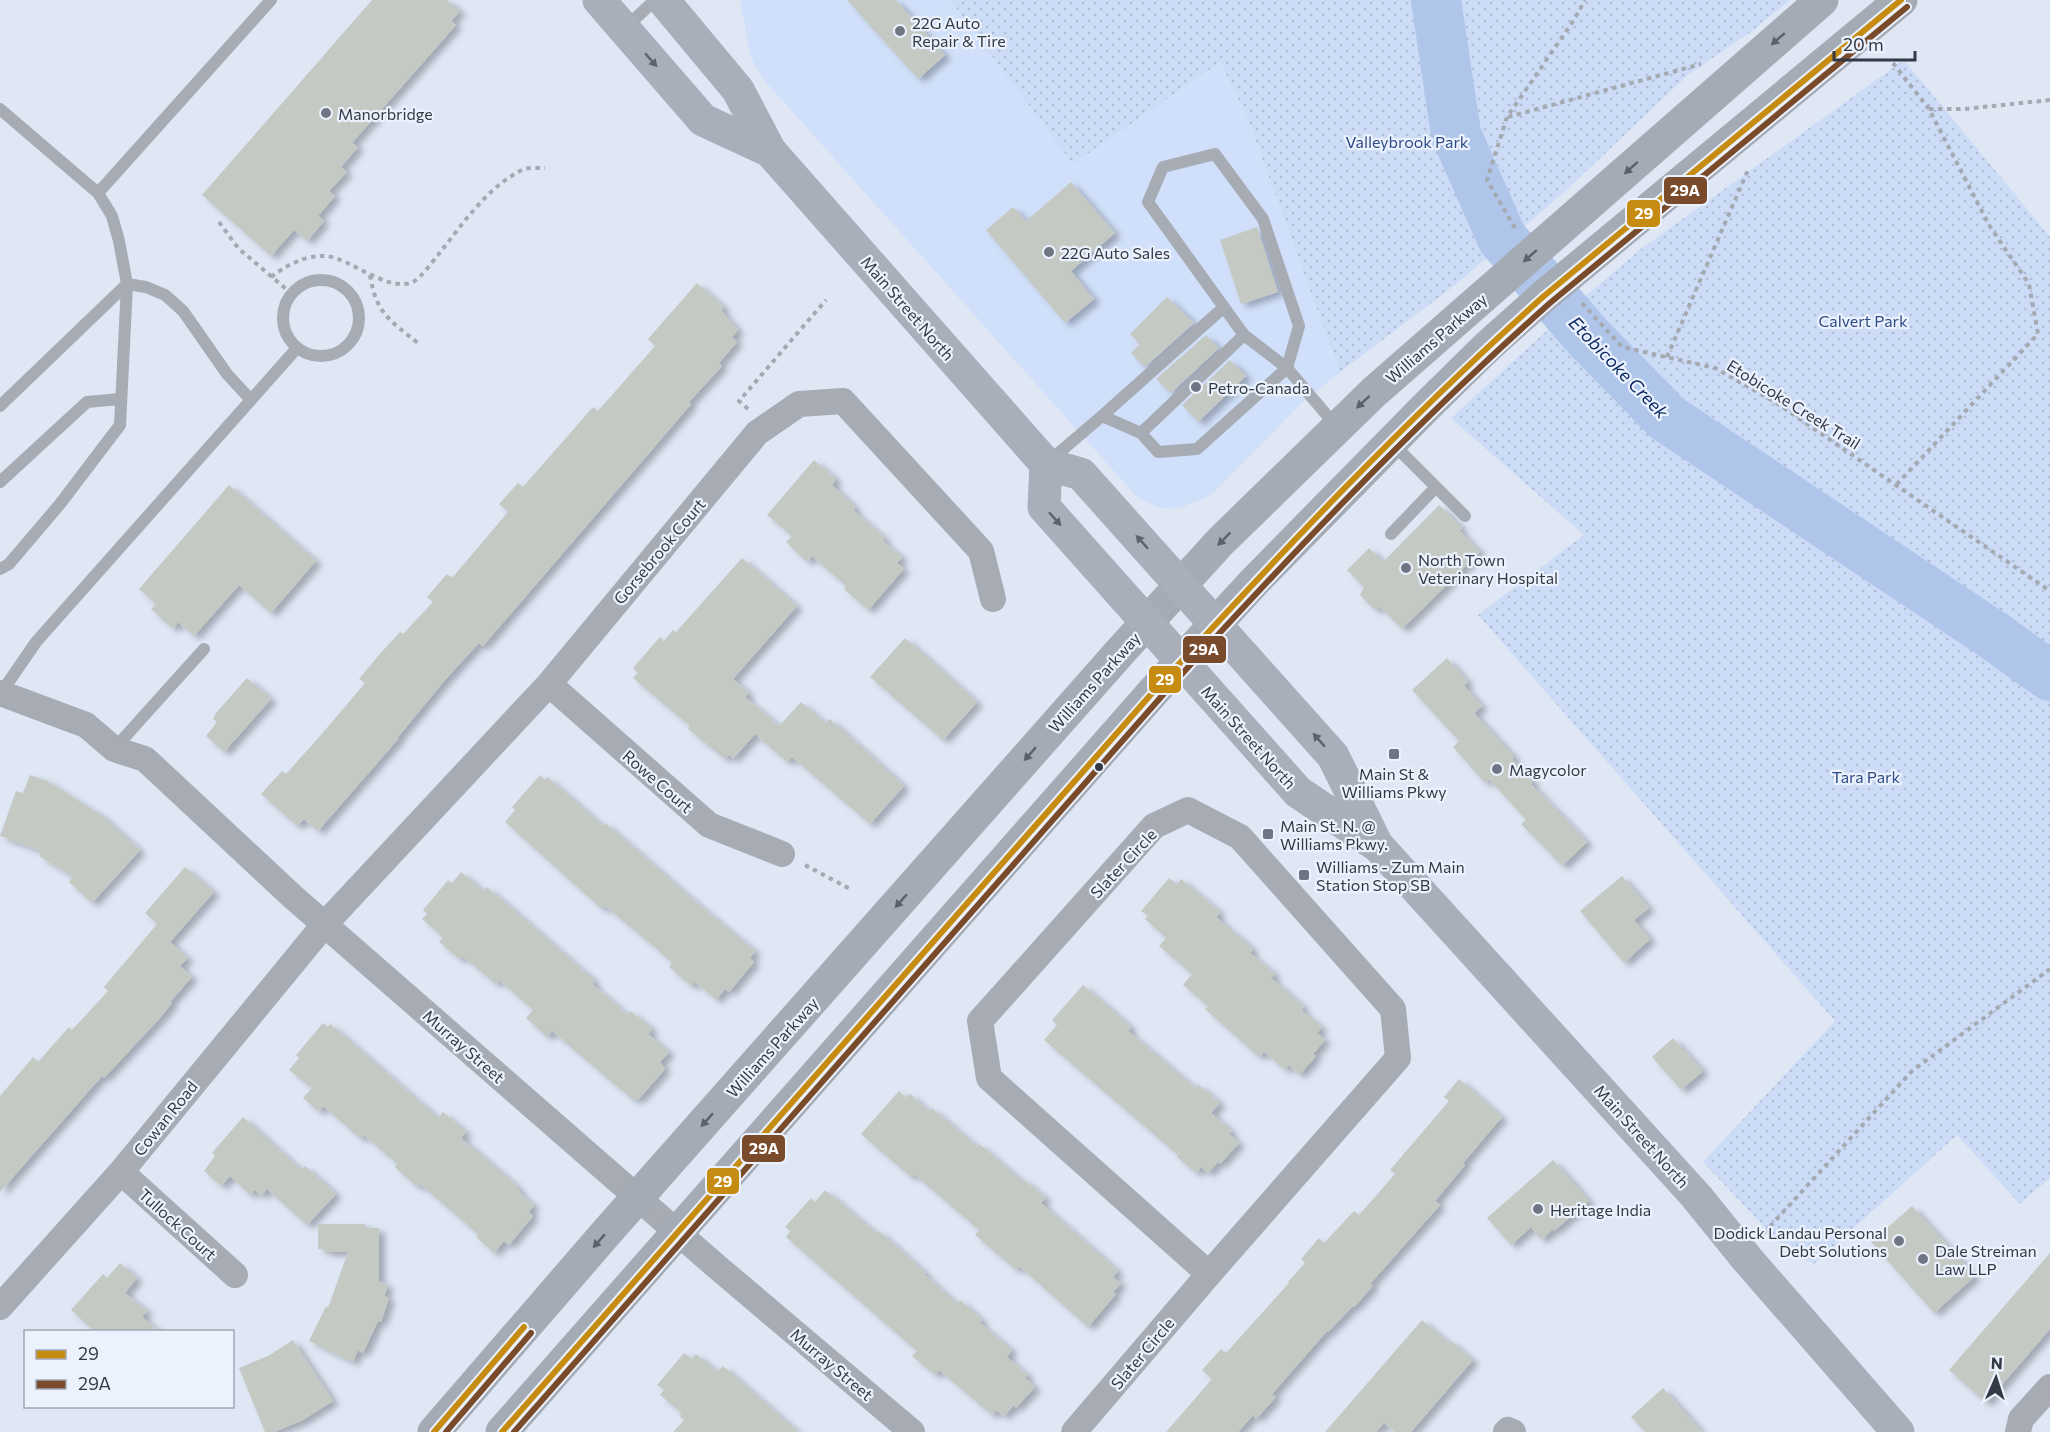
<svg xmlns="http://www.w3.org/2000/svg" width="2050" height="1432" font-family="Commissioner,sans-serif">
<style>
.built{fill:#d1e0fa}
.park{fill:url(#park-dots)}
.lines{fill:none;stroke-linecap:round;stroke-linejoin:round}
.river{stroke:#afc5ea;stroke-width:50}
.building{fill:#c4c9c4;filter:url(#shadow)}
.path{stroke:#a4a9b2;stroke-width:4;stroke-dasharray:4.5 4.5;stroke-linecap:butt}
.lane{stroke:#a6abb4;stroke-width:12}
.street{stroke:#a6abb4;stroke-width:26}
.secondary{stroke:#a4abb5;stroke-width:33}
.primary{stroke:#a8aeba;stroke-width:33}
.bus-1-casing{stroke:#ebf2fe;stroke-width:10}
.bus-2-casing{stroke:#ebf2fe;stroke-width:10}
.bus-1{stroke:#c68b11;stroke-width:6}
.bus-2{stroke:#7a4b2a;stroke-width:6}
.oneway{fill:#5b616c}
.oneway2{fill:#5c626e}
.poi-dot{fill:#6f7683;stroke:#ebf2fe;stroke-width:2}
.bus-dot{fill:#333945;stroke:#ebf2fe;stroke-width:2}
.labels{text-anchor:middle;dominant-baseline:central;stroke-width:4.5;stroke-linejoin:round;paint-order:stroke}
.poi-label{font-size:16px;fill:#333945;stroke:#ebf2fe;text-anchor:start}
.park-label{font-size:16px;fill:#2d4b87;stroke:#ebf2fe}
.street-label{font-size:16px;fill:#333945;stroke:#ebf2fe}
.water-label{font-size:18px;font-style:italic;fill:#0d2961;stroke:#ebf2fe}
.line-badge{stroke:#ebf2fe;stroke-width:2}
.badge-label{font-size:16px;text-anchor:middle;font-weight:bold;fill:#fff}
</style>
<defs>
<pattern id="park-dots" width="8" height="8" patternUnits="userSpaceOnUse" patternTransform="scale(1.5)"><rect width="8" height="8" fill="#ccdcf7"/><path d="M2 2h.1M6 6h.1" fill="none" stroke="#b0bed5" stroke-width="1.8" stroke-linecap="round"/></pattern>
<filter id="shadow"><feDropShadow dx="6" dy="4" stdDeviation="3" flood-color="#0004"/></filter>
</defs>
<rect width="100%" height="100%" fill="#dfe7f5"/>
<path class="built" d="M740 0H950L1073 163 1220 62 1247 117 1340 372 1302 403 1212 494 1203 499 1182 507 1171 509 1158 507 1138 498 763 79 754 64 750 53Z"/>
<path class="park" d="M950 0H1790L1755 29 1689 74 1561 195 1455 285 1340 372 1247 117 1220 62 1073 164Z
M1904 60 2050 237V1178L2020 1204 1957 1135 1814 1264 1789 1251 1779 1242 1703 1162 1835 1021 1478 615 1584 535 1451 418 1575 305 1641 249Z"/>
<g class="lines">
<path class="river" d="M1436 0 1456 134 1502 238 1589 338 1667 418 1993 635 2050 676"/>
</g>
<path class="building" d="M372 0H447L460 11 451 21 456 25 352 143 358 147 341 167 347 172 329 191 335 196 318 216 324 221 307 241 294 230 271 256 202 195Z
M847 0H896L945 55 918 79Z
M1071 182 1115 233 1071 271 1094 299 1065 323 986 230 1013 207 1026 221Z
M1257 227 1278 292 1241 304 1220 240Z
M697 283 724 307 721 310 738 330 732 337 737 342 719 363 722 366 689 402 691 404 675 423 483 646 479 643 445 680 398 737 399 738 318 831 304 819 297 826 261 794 282 771 286 774 320 736 365 683 359 679 378 656 400 632 403 634 433 602 427 597 447 574 452 578 508 512 499 504 518 483 523 487 593 407 598 411 655 346 648 339Z
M1167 297 1194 323 1145 367 1131 353 1140 344 1130 334Z
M1206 335 1219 348 1171 393 1156 379Z
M1230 360 1246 376 1198 422 1182 405Z
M814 460 836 479 832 485 855 507 853 510 885 538 882 540 902 557 897 563 904 569 868 610 844 589 846 586 812 556 807 562 786 542 792 536 767 515Z
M229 485 316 561 271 613 239 585 194 636 178 622 173 629 151 609 156 604 139 589Z
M1439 505 1462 528 1459 530 1480 552 1402 629 1379 606 1375 610 1360 595 1364 587 1347 570 1369 548 1383 562Z
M742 558 797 606 733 679 749 693 745 697 779 726 801 702 825 723 830 719 904 786 870 824 792 757 787 762 755 734 733 759 729 755 725 759 688 729 690 726 633 678 638 673 633 668 660 637 664 641 673 630 676 632Z
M905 638 977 702 943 740 870 677Z
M1447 658 1468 682 1464 686 1482 706 1474 713 1514 757 1512 759 1533 781 1531 784 1587 842 1562 866 1521 824 1526 820 1489 779 1485 783 1453 747 1459 741 1412 690Z
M247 678 271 699 224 752 206 736 217 722 213 719 216 713Z
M30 775 47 781 101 815 140 850 92 903 69 882 73 877 39 856 42 851 0 836 16 791 23 793Z
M540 775 545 780 547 777 603 826 605 823 698 904 755 951 750 958 754 962 729 992 725 989 716 1000 695 982 691 986 669 967 672 963 651 944 605 906 602 909 505 822 515 810 512 807Z
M185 867 214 892 170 942 188 958 180 966 192 977 170 1002 172 1003 160 1018 104 1078 102 1076 0 1192V1096L33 1057 38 1062 69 1027 72 1030 108 991 104 987 157 924 145 913Z
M461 872 483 891 487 887 595 981 592 984 628 1015 631 1011 652 1029 648 1034 669 1052 660 1062 665 1069 638 1100 636 1098 633 1100 552 1031 547 1037 526 1018 533 1010 499 980 496 984 462 956 459 959 439 942 443 937 422 919 427 914 423 910 448 880 452 883Z
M1622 876 1649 908 1634 920 1650 939 1624 963 1580 911Z
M1169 878 1177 884 1181 879 1220 912 1216 917 1253 949 1250 953 1275 974 1271 978 1304 1007 1301 1010 1322 1027 1317 1033 1325 1040 1313 1054 1316 1056 1299 1075 1289 1065 1285 1070 1264 1052 1259 1057 1205 1009 1208 1006 1183 985 1192 974 1159 946 1166 938 1145 919 1148 916 1141 911Z
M1083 985 1131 1027 1128 1031 1195 1088 1198 1084 1220 1103 1211 1113 1232 1131 1229 1134 1239 1143 1220 1164 1218 1162 1208 1173 1201 1167 1196 1173 1177 1157 1178 1155 1044 1040 1057 1025 1052 1020Z
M323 1023 328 1027 330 1024 438 1118 443 1112 466 1132 461 1138 516 1185 522 1195 534 1205 529 1212 533 1216 509 1245 504 1241 494 1253 476 1237 478 1234 420 1184 417 1187 395 1167 397 1164 364 1135 361 1139 323 1106 319 1112 303 1098 312 1088 289 1070 299 1058 296 1055Z
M1673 1038 1703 1071 1681 1090 1652 1057Z
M1459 1079 1502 1117 1463 1163 1465 1165 1435 1201 1440 1205 1370 1284 1373 1286 1354 1307 1353 1306 1328 1332 1327 1331 1272 1394 1276 1397 1256 1419 1253 1415 1238 1432H1166L1212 1379 1202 1370 1221 1349 1226 1353 1289 1283 1288 1282 1305 1263 1301 1259 1319 1238 1324 1243 1354 1211 1359 1215 1395 1174 1390 1170 1449 1101 1444 1097Z
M899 1091 906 1098 910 1094 929 1111 932 1108 977 1147 979 1144 1022 1181 1023 1179 1046 1198 1041 1203 1118 1271 1113 1277 1121 1283 1113 1292 1116 1294 1088 1327 1019 1266 1016 1270 975 1235 979 1230 914 1174 911 1177 861 1134Z
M243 1117 301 1170 305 1166 336 1194 307 1225 267 1189 261 1196 255 1190 250 1195 230 1176 221 1186 204 1171 215 1156 212 1153Z
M1553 1160 1589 1201 1554 1231 1553 1229 1541 1240 1531 1227 1511 1245 1487 1218Z
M825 1190 877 1234 879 1231 926 1273 924 1274 957 1304 960 1300 982 1320 980 1323 1012 1350 1007 1357 1028 1375 1025 1378 1035 1387 1016 1408 1014 1405 1004 1416 996 1410 992 1415 939 1370 935 1375 912 1356 917 1351 786 1237 790 1231 785 1227 811 1198 815 1202Z
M1912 1206 1975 1276 1934 1313 1871 1242Z
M318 1224H365V1228H379V1281L388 1285 384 1296 389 1298 381 1322 378 1321 363 1353 358 1350 353 1362 309 1341 326 1306 328 1308 348 1252H325V1249H318Z
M2050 1253V1329L1986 1403 1949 1370Z
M120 1263 137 1278 125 1293 147 1311 142 1317 160 1332H95L71 1310 103 1274 107 1278Z
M1422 1320 1449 1343 1451 1341 1473 1360 1411 1432H1395L1384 1423 1376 1432H1325Z
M293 1340 333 1401 303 1420 274 1432H265L239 1368 268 1356Z
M684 1353 692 1359 696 1354 717 1372 723 1366 798 1432H673L684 1420 679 1416 682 1413 660 1395 664 1390 657 1385Z
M1663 1388 1702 1432H1645L1631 1417Z"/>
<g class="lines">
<path class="path" d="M1893 63 1929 109 1989 225 2029 284 2038 334 1896 485
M1929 109H1964L2050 100
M1508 117 1701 64
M219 222 238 248 292 294
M1515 228 1487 180 1507 117 1574 20 1585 0
M370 275C376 313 389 320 418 343
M271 277C287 265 305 255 326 256 350 258 388 293 413 282 421 278 432 262 438 255 462 225 487 187 522 170 528 167 538 168 545 168
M1582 303 1622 347 1715 368 1775 402 2050 591
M1667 357 1748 170
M748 409 739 401 826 300
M805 865 852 890
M1764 1233 1912 1071 2050 969"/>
<path class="lane" d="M625 28 655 0
M0 109 98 193 112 216 119 241 127 284 120 425 60 504 9 564 0 569
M1215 154 1263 219 1299 326 1287 368 1244 335 1148 202 1163 167Z
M98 193 271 0
M283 318a38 38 0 1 1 76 0a38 38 0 1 1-76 0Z
M0 406 127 284 146 287 165 295 183 311 227 374 251 400
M1102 416 1223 308
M1141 433 1244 335
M1393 444 1465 516
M1048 462 1102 416 1141 433 1158 452 1197 449 1287 368 1336 426
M0 482 87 402 120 399
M1391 534 1436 487
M1 693 36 642 297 348
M114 749 204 649"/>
<path class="street" d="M549 684 709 825 782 854
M0 693 86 725 114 749 145 759 293 897 716 1266 912 1432
M121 1172 235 1275
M0 1307 121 1172 324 925 549 684 757 433 799 404 843 401 981 551 993 599
M1074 1432 1209 1274 1398 1058 1393 1009 1240 837 1188 810 1154 826 980 1021 989 1078 1209 1274
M1506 1432 1508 1430 1513 1432
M2018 1432 2021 1419 2050 1387"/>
<path class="secondary" d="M434 1432 606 1233 1120 652 1220 542 1374 392 1822 0
M502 1432 1154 691 1255 581 1424 409 1487 347 1544 296 1901 0"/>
<path class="primary" d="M599 0 703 120 770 151
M663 0 738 90 770 151 1046 464 1081 474 1333 756 1377 845
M1046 464 1044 507 1298 792 1378 846 1696 1196 1747 1259 1898 1432"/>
<g class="bus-1-casing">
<path id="bus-1" d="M434 1432 524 1327
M502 1432 1154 691C1279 555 1406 419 1544 296L1901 0"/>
</g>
<g class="bus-2-casing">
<path id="bus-2" d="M446 1432 531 1333
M514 1432 1161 697C1285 561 1412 426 1550 303L1907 7"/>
</g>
<use href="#bus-1" class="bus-1"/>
<use href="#bus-2" class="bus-2"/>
</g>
<defs><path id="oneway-solid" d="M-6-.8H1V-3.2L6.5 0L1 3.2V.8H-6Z" transform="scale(1.5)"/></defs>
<g class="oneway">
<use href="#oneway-solid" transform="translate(1778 39) rotate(139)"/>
<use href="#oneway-solid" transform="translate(1631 168) rotate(138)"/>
<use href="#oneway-solid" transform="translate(1530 256) rotate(139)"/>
<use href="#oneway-solid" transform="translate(1363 402) rotate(137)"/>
<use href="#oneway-solid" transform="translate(1224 539) rotate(134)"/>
<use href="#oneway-solid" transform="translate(1030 754) rotate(131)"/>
<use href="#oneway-solid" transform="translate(901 901) rotate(131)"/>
<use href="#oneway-solid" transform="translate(707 1120) rotate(132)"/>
<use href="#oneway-solid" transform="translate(599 1241) rotate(131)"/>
</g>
<g class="oneway2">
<use href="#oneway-solid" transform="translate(651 60) rotate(49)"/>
<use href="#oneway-solid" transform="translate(1055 519) rotate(48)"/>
<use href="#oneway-solid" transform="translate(1142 542) rotate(-132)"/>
<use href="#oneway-solid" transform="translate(1319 740) rotate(-131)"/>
</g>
<g class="poi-dot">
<circle cx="900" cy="31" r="6"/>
<circle cx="326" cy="113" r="6"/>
<circle cx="1049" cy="252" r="6"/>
<circle cx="1196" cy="387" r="6"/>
<circle cx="1406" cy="568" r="6"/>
<rect x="1388" y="748" width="12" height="12" rx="3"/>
<circle cx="1497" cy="769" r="6"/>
<rect x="1262" y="828" width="12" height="12" rx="3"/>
<rect x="1298" y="869" width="12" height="12" rx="3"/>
<circle cx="1538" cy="1209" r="6"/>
<circle cx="1899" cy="1241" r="6"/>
<circle cx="1923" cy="1259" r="6"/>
</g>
<circle class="bus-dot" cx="1099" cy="767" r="5"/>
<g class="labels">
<g class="poi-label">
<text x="912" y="22">22G Auto<tspan x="912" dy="18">Repair &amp; Tire</tspan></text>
<text x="338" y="113">Manorbridge</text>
<text x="1061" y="252">22G Auto Sales</text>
<text x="1208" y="387">Petro-Canada</text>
<text x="1418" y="559">North Town<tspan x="1418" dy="18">Veterinary Hospital</tspan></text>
<text x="1509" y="769">Magycolor</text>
<text x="1394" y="773" text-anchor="middle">Main St &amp;<tspan x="1394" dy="18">Williams Pkwy</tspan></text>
<text x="1280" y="825">Main St. N. @<tspan x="1280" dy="18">Williams Pkwy.</tspan></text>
<text x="1316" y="866">Williams - Zum Main<tspan x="1316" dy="18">Station Stop SB</tspan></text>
<text x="1550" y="1209">Heritage India</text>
<text x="1887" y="1232" text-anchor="end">Dodick Landau Personal<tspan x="1887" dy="18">Debt Solutions</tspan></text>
<text x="1935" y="1250">Dale Streiman<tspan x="1935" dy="18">Law LLP</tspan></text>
</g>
<g class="park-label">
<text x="1407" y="141">Valleybrook Park</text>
<text x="1863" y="320">Calvert Park</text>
<text x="1866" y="776">Tara Park</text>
</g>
<g class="street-label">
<text transform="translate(908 308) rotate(49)">Main Street North</text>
<text transform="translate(1436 338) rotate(-41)">Williams Parkway</text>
<text transform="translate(1794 404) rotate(32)">Etobicoke Creek Trail</text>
<text transform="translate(659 551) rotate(-50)">Gorsebrook Court</text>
<text transform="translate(1094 682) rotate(-48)">Williams Parkway</text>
<text transform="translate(1249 737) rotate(48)">Main Street North</text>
<text transform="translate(658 781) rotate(41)">Rowe Court</text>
<text transform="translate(1123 863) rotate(-47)">Slater Circle</text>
<text transform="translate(464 1046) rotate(41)">Murray Street</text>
<text transform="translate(772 1047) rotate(-48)">Williams Parkway</text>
<text transform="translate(165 1118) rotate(-51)">Cowan Road</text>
<text transform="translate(1642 1136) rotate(48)">Main Street North</text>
<text transform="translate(178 1224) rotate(42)">Tullock Court</text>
<text transform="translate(1142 1353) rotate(-50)">Slater Circle</text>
<text transform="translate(832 1364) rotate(40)">Murray Street</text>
</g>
<g class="water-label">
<text transform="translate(1619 367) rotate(46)">Etobicoke Creek</text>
</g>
</g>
<g class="line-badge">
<rect x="1663" y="176" width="45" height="29" rx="6" fill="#7a4b2a"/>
<rect x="1626" y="199" width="35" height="29" rx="6" fill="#c68b11"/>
<rect x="1182" y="635" width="45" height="29" rx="6" fill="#7a4b2a"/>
<rect x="1148" y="665" width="34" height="29" rx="6" fill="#c68b11"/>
<rect x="741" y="1134" width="45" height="29" rx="6" fill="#7a4b2a"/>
<rect x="706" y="1167" width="34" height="28" rx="6" fill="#c68b11"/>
</g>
<g class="badge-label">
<text x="1685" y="196">29A</text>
<text x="1644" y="219">29</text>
<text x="1204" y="655">29A</text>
<text x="1165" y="685">29</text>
<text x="764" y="1154">29A</text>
<text x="723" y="1187">29</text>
</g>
<rect x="24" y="1330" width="210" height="78" fill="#ebf2fe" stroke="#a1a8b4" stroke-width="1.5"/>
<rect x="36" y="1350" width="30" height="9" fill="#c68b11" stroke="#a1a8b4" stroke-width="1.5"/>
<text x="78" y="1360" font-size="18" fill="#333945">29</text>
<rect x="36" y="1380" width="30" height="9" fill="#7a4b2a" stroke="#a1a8b4" stroke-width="1.5"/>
<text x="78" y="1390" font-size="18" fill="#333945">29A</text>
<g transform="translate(1996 1378) rotate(3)" stroke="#ebf2fe" stroke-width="4.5" paint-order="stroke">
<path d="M0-4.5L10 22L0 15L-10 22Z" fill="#333945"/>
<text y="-9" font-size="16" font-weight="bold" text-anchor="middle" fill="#333945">N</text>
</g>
<path d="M1834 51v9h81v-9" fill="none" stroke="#333945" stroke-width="3"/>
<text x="1843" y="51" font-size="18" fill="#333945" stroke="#ebf2fe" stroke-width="4.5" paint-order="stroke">20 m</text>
</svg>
